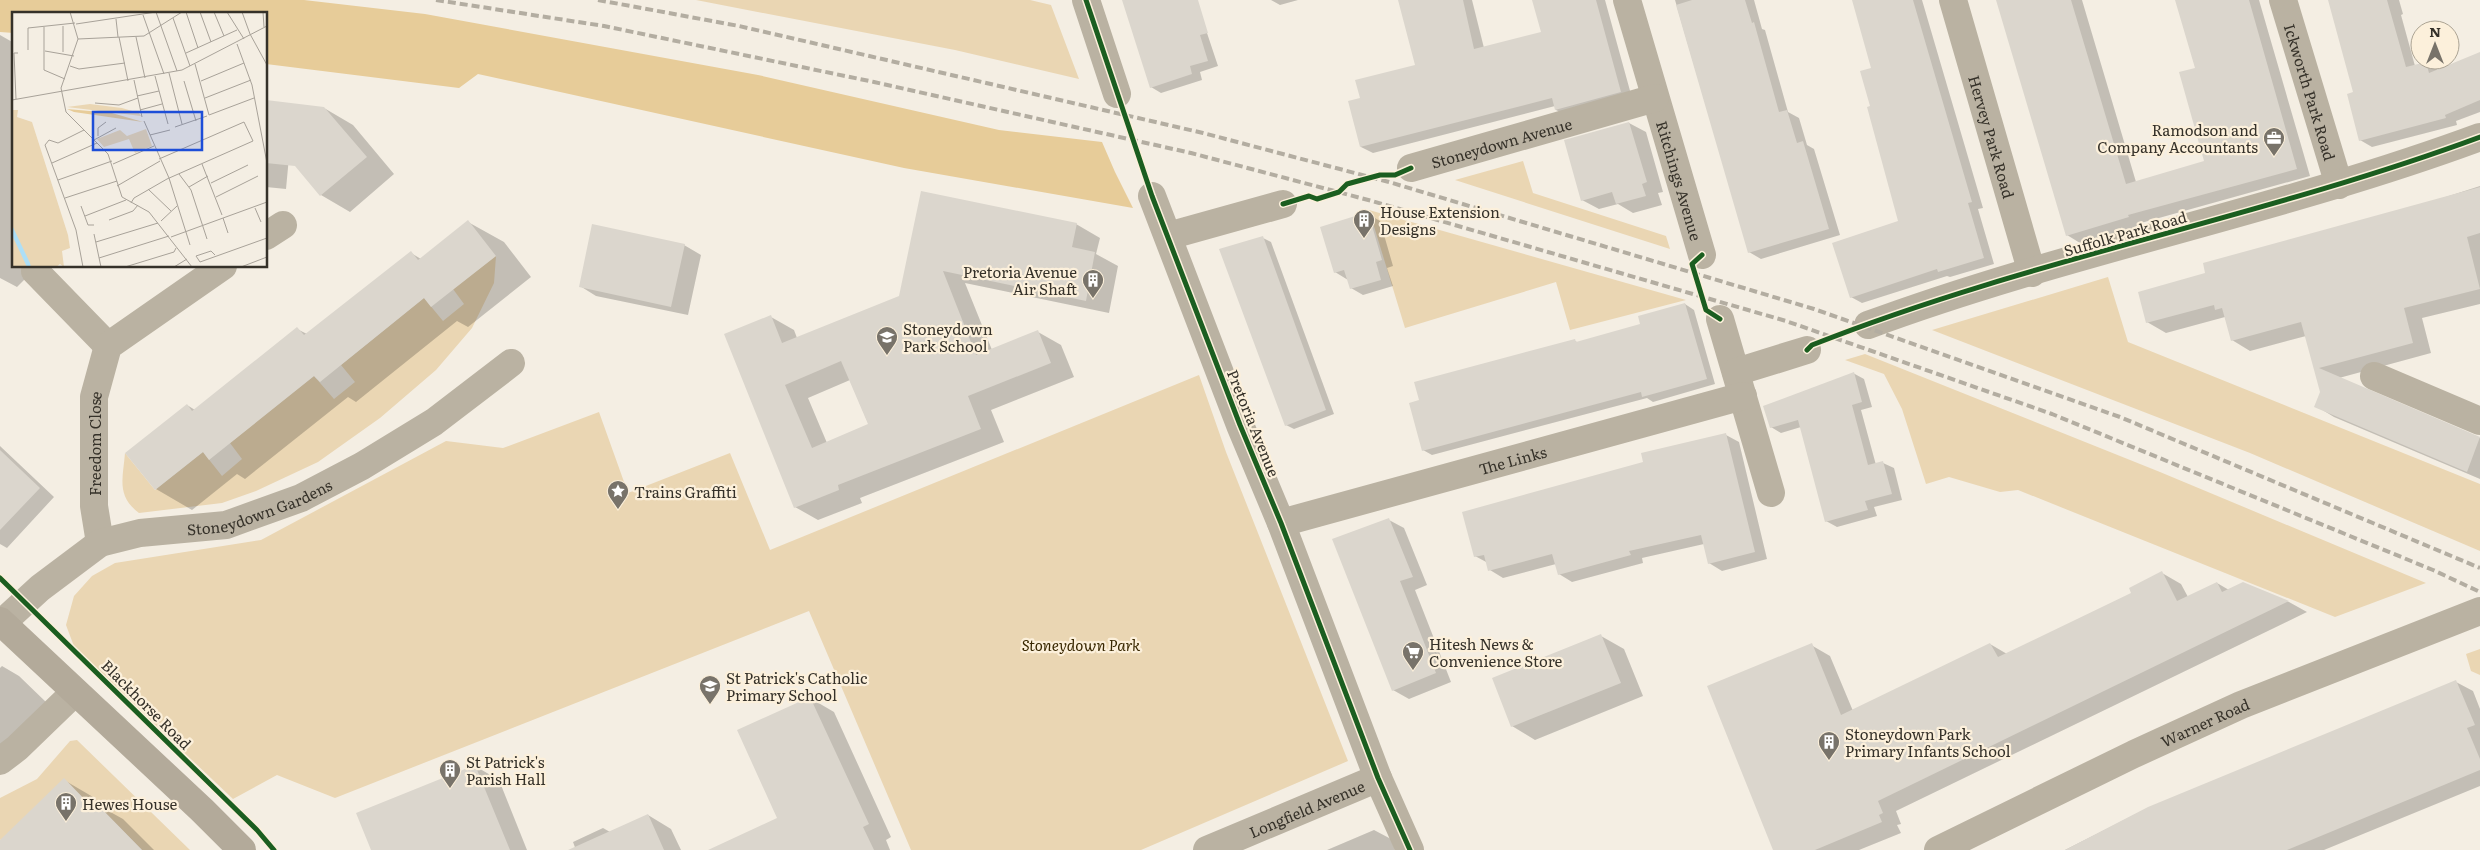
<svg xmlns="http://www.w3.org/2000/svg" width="2480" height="850" font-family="Literata,serif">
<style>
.green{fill:#ead6b3}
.forest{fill:#e7cc99}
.shadow{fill:#0003;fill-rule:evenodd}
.building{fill:#dbd6cd;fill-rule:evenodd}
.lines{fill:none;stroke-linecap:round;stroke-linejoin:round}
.street{stroke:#bab2a2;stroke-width:28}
.primary{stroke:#b3aa9a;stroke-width:28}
.rail{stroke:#b3ada1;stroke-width:4;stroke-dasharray:8 4;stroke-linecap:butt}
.cycleway-casing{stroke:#fcf0db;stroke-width:8}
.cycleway{stroke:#1b5e20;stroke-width:5}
.labels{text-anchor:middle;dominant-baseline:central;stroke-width:4.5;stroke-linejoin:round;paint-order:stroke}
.street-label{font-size:15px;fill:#353129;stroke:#fcf0db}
.poi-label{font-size:15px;fill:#353129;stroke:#fcf0db;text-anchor:start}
.park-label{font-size:15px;font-style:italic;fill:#382701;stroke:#fcf0db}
.inset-road{fill:none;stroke:#a8a299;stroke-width:1}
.view{fill:#1d4ed8;fill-opacity:0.15;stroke:#1d4ed8;stroke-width:2.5}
.inset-edge{fill:none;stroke:#353129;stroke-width:2.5}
</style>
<rect width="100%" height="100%" fill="#f4eee3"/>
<path class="green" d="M696 0H1030L1051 5 1079 79 955 50Z
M1523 161 1533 193 1666 236 1670 249 1455 180Z
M1369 210 1686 300 1570 330 1556 282 1405 328Z
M496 256 494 283 472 328 436 370 380 418 318 462 256 491 222 503 139 513C116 496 123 478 125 453L155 490 203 452 222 476 242 459 230 443 314 376 334 399 355 382 341 365 424 298 443 321 464 304 453 289Z
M2108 277 2128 342 2480 484V551L2250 453 1932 330Z
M1865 354 2160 472 2426 583 2335 617 2018 490 2000 492 1949 477 1926 484 1902 409 1884 374 1845 360Z
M1199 375 1226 452 1348 761 1141 850H911L809 611 335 798 277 775 233 799 75 649 66 625 74 596 92 576 115 563 261 540 446 441 503 448 599 412 628 493 730 453 770 550Z
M2480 649V675L2471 671 2466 654Z
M77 740 190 850H142L94 801 0 840V798L37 779 70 741Z"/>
<path class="forest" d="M0 0H304L425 14 758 75 999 130 1102 142 1115 172 1133 208 904 168 478 74 459 88 266 64V14H14V33L0 32Z"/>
<path class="shadow" d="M1123 0H1196L1218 66 1200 72 1202 80 1161 93 1151 87Z
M1271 0H1298L1280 5Z
M1399 0H1472L1484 48 1542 33 1533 0H1605L1632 98 1568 116 1556 110 1555 106 1373 153 1361 147V98L1417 66Z
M1675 0H1754L1762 29 1765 30 1788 112 1799 118 1807 145 1814 149 1840 235 1761 259 1749 252Z
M1853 0H1922L1983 208 1978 209 1994 264 1950 277 1947 276 1862 303 1851 297 1899 221 1872 107 1873 69Z
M1997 0H2082L2136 182 2205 162 2196 69 2176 0H2259L2310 176 2141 223 2142 225 2080 243 2067 235Z
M2329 0H2399L2403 14 2401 15 2415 66 2426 63 2438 70 2480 53V112L2456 121 2457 125 2372 147 2360 140 2355 93Z
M0 35 14 43V266H38L17 287 0 278Z
M266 102 324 108 353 125 394 174 350 212 321 195 289 157 286 189 266 187Z
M1629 123 1646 132 1663 192 1658 193 1662 205 1633 213 1618 204 1599 209 1582 200 1565 141Z
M2480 186V304L2422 318 2431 353 2339 378 2480 438V479L2334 417 2316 406 2322 392 2306 336 2250 351 2232 340 2225 317 2166 333 2147 322 2207 274Z
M922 192 1076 224 1100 238 1096 254 1118 266 1109 313 965 283 992 350 1038 332 1061 345 1074 377 991 410 1004 442 860 498 862 503 818 520 795 507 771 317 794 330 797 338 900 297ZM850 380 869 425 827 443 808 398Z
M1368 214 1380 221 1393 266 1387 268 1393 286 1363 295 1351 288 1348 280 1335 272Z
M468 222 504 242 531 277 468 327 457 321 356 402 348 397 245 479 237 474 192 510 156 489 127 453 187 405 195 410 297 329 307 334 411 253 421 259Z
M1263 238 1271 242 1334 414 1294 429 1286 425Z
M684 245 701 255 688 315 596 296 580 286Z
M1685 304 1694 310 1715 384 1653 402 1647 398 1432 455 1423 450 1575 341 1579 343 1642 325Z
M1853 373 1864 379 1872 407 1861 410 1876 465 1883 463 1894 468 1902 500 1874 507 1877 516 1837 527 1826 521 1801 427 1781 433 1771 427Z
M1726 435 1739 442 1767 559 1722 571 1709 563 1704 544 1642 558 1643 563 1572 582 1559 574 1556 564 1503 578 1490 570 1488 563 1475 556 1644 463Z
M0 446 54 497 7 548 0 544Z
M1389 520 1404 528 1427 585 1415 590 1451 682 1409 699 1393 690Z
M2162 573 2181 584 2188 597 2217 583 2229 590 2243 584 2289 602 2307 612 1896 811 1901 824 1897 825 1901 833 1859 850H1775L1811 645 1830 656 1853 711 1990 644 2007 654 2133 593Z
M1601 636 1624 649 1643 696 1535 740 1512 726Z
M2 666 19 676 47 703 0 747V668Z
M2456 682 2473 691 2480 709V786L2324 850H2065L2148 808Z
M810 698 834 712 891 837 886 840 890 850H711L779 819Z
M475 766 499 780 527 850H372Z
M64 780 93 797 105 809 123 819 154 850H0V842Z
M648 815 671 829 681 850H576L573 842 603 828 610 832Z
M1374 830 1391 839 1395 850H1327Z"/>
<path class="building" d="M1122 0H1198L1208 33 1200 35 1208 61 1190 66 1192 74 1150 88Z
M1398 0H1463L1474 49 1541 32 1532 0H1596L1621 92 1555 110 1552 98 1360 147 1348 101 1360 98 1355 80 1415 65Z
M1692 0H1745L1752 23 1754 22 1779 112 1787 110 1797 143 1803 141 1829 229 1748 253 1676 5Z
M1852 0H1913L1972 202 1968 203 1984 258 1938 272 1937 269 1850 298 1832 243 1898 221 1867 107 1870 106 1860 71 1871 68Z
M1996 0H2071L2126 184 2204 161 2179 72 2195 68 2175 0H2249L2297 169 2128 215 2129 217 2066 236Z
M2328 0H2387L2406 67 2426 62 2429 73 2480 52V100L2445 115 2446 118 2359 141 2347 94 2353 92Z
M266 100 324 107 367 157 320 196 295 166 266 163Z
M1629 122 1647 182 1642 184 1646 196 1616 204 1612 192 1581 201 1564 140Z
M2480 187V233L2467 237 2480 289 2404 308 2413 343 2319 368 2480 437 2467 472 2314 407 2320 392 2301 322 2231 341 2222 308 2215 310 2214 305 2146 323 2138 292 2205 273 2203 263Z
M921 191 1077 223 1072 247 1095 252 1086 301 943 271 976 355 1038 330 1051 363 968 396 981 429 838 485 839 490 794 508 724 334 771 315 782 343 899 296ZM841 361 868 424 812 448 785 385Z
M1368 212 1382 260 1376 262 1381 280 1350 289 1344 270 1334 273 1320 227Z
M468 220 496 256 431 307 424 298 320 382 314 376 209 460 203 452 155 490 125 453 187 404 192 411 297 327 304 335 411 251 418 260Z
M592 224 685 244 671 307 579 287Z
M1263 236 1326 410 1285 426 1219 249Z
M1685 303 1707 379 1642 397 1641 392 1422 451 1409 403 1419 400 1414 382 1575 339 1576 342 1640 324 1638 316Z
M1854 372 1862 402 1852 405 1868 465 1883 461 1892 494 1865 501 1868 510 1825 522 1798 420 1770 428 1763 406Z
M1726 433 1755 552 1708 564 1701 535 1629 551 1631 555 1558 575 1552 554 1488 571 1484 555 1474 557 1462 512 1643 462 1641 453Z
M0 450 40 488 0 530Z
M1389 518 1413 577 1400 581 1436 673 1392 691 1332 539Z
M2162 571 2177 601 2217 582 2222 592 2243 582 2289 601 1878 801 1883 813 1879 815 1882 822 1815 850H1773L1707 686 1812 643 1841 715 1990 643 1998 657 2131 593 2129 588Z
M1601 634 1621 683 1511 727 1492 678Z
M2456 680 2475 725 2467 728 2480 759V770L2287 850H2065L2148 807Z
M810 697 869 824 863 827 874 850H708L777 818 737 730Z
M475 765 510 850H371L356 813Z
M64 778 90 805 94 801 142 850H0V840Z
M648 814 664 850H568Z"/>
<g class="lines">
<g class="street">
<path d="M1086 0 1117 94"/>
<path id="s1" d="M1627 0 1702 255"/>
<path id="s2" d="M1953 0 2032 273"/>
<path id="s3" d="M2283 0 2339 185"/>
<path id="s4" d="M1411 168 1655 98"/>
<path d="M1152 196 1240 425 1281 523 1378 778 1410 850"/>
<path d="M266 236 283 225"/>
<path d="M1168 236 1283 204"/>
<path d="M35 271 108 346"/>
<path d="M1720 319 1771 493"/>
<path d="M1868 325C2068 251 2280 211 2480 137"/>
<path d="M1736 372 1807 350"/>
<path d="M2374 376 2480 421"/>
<path id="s5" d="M1281 523 1743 396"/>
<path id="s6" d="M100 543 94 506V397L108 346 223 266"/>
<path id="s7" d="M2 623 40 588 100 543 140 533 226 525 301 498 362 466 434 422 511 363"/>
<path d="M0 761 17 748 75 692"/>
<path id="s8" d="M1207 850 1378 778"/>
<path id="s9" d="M1938 850 2134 754 2241 705 2480 611"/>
</g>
<path class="primary" d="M0 621 202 810 242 850"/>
<path class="rail" d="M436 0 604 26 874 82 1191 153 1372 201 1786 321 2052 414 2433 570 2480 592
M598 0 739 26 1203 133 1389 182 1814 309 2120 417 2480 568"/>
<g class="cycleway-casing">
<path id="cycleway" d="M1086 0 1152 196 1240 425 1281 523 1378 778 1410 850
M1283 204 1309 196 1317 199 1339 192 1347 184 1380 175H1395L1411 168
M1702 255 1692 264 1706 310 1720 319
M1807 350 1812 345C2029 259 2261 218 2480 137
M0 578 257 830 274 850"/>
</g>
<use href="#cycleway" class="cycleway"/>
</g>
<defs>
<g id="office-pin" transform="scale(1.125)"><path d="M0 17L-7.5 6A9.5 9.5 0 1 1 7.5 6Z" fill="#78736a" stroke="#fcf0db"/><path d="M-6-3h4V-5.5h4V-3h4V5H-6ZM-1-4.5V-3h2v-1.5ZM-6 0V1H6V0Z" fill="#fff"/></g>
<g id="building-pin" transform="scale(1.125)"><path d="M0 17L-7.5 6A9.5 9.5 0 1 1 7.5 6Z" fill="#78736a" stroke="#fcf0db"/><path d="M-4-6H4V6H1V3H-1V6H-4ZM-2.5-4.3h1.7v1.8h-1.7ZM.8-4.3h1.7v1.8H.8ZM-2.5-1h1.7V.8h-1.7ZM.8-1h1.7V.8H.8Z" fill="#fff"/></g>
<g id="school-pin" transform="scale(1.125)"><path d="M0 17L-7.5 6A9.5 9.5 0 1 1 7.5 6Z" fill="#78736a" stroke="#fcf0db"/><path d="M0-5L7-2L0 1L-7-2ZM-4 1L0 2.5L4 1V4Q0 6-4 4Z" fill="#fff"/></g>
<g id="sight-pin" transform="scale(1.125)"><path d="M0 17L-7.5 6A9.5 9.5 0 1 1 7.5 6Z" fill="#78736a" stroke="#fcf0db"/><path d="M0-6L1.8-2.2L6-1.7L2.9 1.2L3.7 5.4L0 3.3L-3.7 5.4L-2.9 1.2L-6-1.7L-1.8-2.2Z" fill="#fff"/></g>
<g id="supermarket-pin" transform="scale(1.125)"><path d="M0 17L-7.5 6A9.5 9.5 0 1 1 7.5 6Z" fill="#78736a" stroke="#fcf0db"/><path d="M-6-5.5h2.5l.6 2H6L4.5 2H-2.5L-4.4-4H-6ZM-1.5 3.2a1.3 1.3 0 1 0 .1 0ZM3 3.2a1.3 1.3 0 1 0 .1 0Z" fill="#fff"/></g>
</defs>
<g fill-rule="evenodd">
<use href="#office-pin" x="2274" y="138"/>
<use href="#building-pin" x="1364" y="220"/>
<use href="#building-pin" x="1093" y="280"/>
<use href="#school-pin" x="887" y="337"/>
<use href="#sight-pin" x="618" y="491"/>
<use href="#supermarket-pin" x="1413" y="652"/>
<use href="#school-pin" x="710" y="686"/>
<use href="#building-pin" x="1829" y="742"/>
<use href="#building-pin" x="450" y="770"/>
<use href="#building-pin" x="66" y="803"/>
</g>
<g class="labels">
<g class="street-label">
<text stroke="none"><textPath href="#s3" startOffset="96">Ickworth Park Road</textPath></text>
<text stroke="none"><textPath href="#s2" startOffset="142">Hervey Park Road</textPath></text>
<text stroke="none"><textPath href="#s4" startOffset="94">Stoneydown Avenue</textPath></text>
<text stroke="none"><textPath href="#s1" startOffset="188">Ritchings Avenue</textPath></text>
<text transform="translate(2125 233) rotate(-16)">Suffolk Park Road</text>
<text transform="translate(1254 423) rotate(68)">Pretoria Avenue</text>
<text stroke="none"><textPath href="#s6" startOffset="100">Freedom Close</textPath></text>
<text stroke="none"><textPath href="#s5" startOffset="240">The Links</textPath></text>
<text stroke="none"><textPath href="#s7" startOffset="291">Stoneydown Gardens</textPath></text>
<text transform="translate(147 704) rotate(45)">Blackhorse Road</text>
<text stroke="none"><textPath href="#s9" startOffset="296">Warner Road</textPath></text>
<text stroke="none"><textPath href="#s8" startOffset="108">Longfield Avenue</textPath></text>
</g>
<g class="poi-label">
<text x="2258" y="129" text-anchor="end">Ramodson and<tspan x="2258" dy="17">Company Accountants</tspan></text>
<text x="1380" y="211">House Extension<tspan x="1380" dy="17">Designs</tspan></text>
<text x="1077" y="271" text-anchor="end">Pretoria Avenue<tspan x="1077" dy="17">Air Shaft</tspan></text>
<text x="903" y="328">Stoneydown<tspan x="903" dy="17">Park School</tspan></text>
<text x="634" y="491">Trains Graffiti</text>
<text x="1429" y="643">Hitesh News &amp;<tspan x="1429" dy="17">Convenience Store</tspan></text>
<text x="726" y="677">St Patrick's Catholic<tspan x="726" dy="17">Primary School</tspan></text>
<text x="1845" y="733">Stoneydown Park<tspan x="1845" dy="17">Primary Infants School</tspan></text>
<text x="466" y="761">St Patrick's<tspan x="466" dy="17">Parish Hall</tspan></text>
<text x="82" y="803">Hewes House</text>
</g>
<g class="park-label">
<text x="1081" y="644">Stoneydown Park</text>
</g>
</g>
<g transform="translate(12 12)">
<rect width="255" height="255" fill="#f4eee3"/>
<path d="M78 92 110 96 127 101 129 104 55 95ZM0 98H6L5 105 20 110 56 223 58 236 50 239 52 255 48 252 44 255H0ZM134 117 140 134 123 141 117 127 92 135 85 127 108 118 115 124Z" fill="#ead6b3"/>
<path d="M55 97 100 101 131 110 62 100Z" fill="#e7cc99"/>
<path d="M0 213 18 251 19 255H15L0 223Z" fill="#addff7"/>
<path class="inset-road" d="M58 0 66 27 49 76 54 100 96 142 110 185 137 200 180 255M174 0 186 36M188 0 199 30M202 0 212 24M215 0 232 27M230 0 238 22M251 0 252 15M131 3 152 62M161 6 178 54M104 7 106 25M64 12 144 0 165 59M32 15V58L53 67M238 22 255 53M107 25 116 69M124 25 133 66M66 27 132 24 170 0M225 32 240 73 255 151M16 38V16L63 11M33 39 62 44M51 40V14M174 41 225 18M183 52 197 103 242 86M58 54 67 57 113 51M157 61 170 112M143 64 156 112M122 68 130 105M172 69 184 109M189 69 232 51M125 84 147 79M193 86 239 68M4 87 2 41H6M0 88 170 58 255 14M83 91 107 93 126 86M128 98 150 92M132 109 157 166 178 233M163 115 195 104M138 123 158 118M86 124V116L94 110M82 128 104 116M40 151 85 131M101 152 142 134M190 152 210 203M167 162 179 178 195 227M46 168 100 149M199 171 236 153M105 174 148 149M177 175 196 164M136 177 159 199M204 185 246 164M53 186 105 169M119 191 122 186 155 167 241 129 232 110 147 147M69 194 76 213H82M243 196 249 210M73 204 114 188M211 206 216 221M97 208 121 199 126 193M149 209 165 194M82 222 89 255M159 225 255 190M84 230 146 211M203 243 199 239 184 244 188 250 255 226M87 246 157 224M71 255 64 218 33 133 37 128 46 131 72 118M113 255 162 240 164 236M162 255 175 247M229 255 255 245"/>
<path class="view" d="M81 100H190V138H81Z"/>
<rect width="255" height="255" class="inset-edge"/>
</g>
<g transform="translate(2435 45)"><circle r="24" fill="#fcf0db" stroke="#aca494"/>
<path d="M0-4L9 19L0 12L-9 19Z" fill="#78736a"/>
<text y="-8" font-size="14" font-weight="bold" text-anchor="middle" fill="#353129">N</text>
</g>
</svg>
